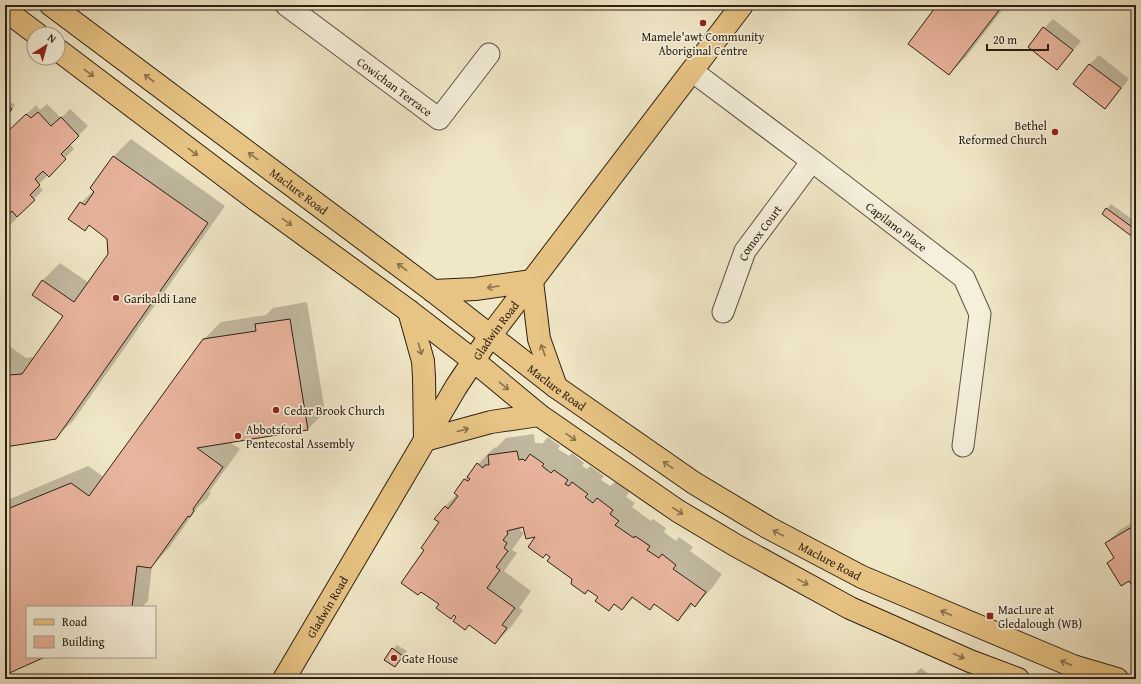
<svg xmlns="http://www.w3.org/2000/svg" width="1141" height="684" font-family="'Gentium Book Plus',serif">
<style>
.shadow{fill:#0003}
.building{fill:#e9b49d;stroke:#2d2013}
.lines{fill:none;stroke-linecap:round;stroke-linejoin:round}
.minor-casing{stroke:#5e5240;stroke-width:23}
.major-casing{stroke:#2d2013;stroke-width:24}
.minor{stroke:#f5efdb;stroke-width:21}
.major{stroke:#e8c484;stroke-width:22}
.oneway{stroke:#8a724c}
.poi-dot{fill:#8f2418;stroke:#f5efdb;stroke-width:1.5}
.labels{text-anchor:middle;dominant-baseline:central;stroke-width:3.5;stroke-linejoin:round;paint-order:stroke}
.poi-label{font-size:12px;fill:#2d2013;stroke:#f5efdb;text-anchor:start}
.street-label{font-size:12px;fill:#2d2013;stroke:#f5efdb}
</style>
<rect width="100%" height="100%" fill="#f0e7c7"/>
<filter id="stains"><feTurbulence type="fractalNoise" baseFrequency=".005" numOctaves="4"/><feColorMatrix values="0 0 0 0 .2 0 0 0 0 .09 0 0 0 0 .02 0 0 0 .5 -.17"/></filter>
<radialGradient id="worn" r=".72"><stop offset=".6" stop-color="#630" stop-opacity="0"/><stop offset="1" stop-color="#630" stop-opacity=".3"/></radialGradient>
<path class="shadow" d="M939 5H1006L966 57 949 74Z
M1053 19 1081 41 1066 59 1057 68 1030 46 1044 28Z
M1099 55 1129 79 1114 98 1105 107 1074 84 1090 64Z
M5 98 15 105 5 119Z
M47 104 61 118 70 109 88 126 70 144 74 149 38 185 43 190 16 217 17 218 7 228 11 232 5 238V145L11 139 15 125 36 105 40 110Z
M131 139 225 206 73 421 55 438 5 446V343L26 358 34 357 64 316 33 294 43 280 60 263 89 283 109 255 108 238 89 225 85 229 81 203 94 190 91 188 114 156Z
M1111 204 1136 222V235L1103 214Z
M307 302 325 412 308 429 229 442 240 449 209 492 211 493 207 499 198 507 168 549 152 566 148 601 142 607H27V657H43L5 674V501L88 466 104 477 204 339 221 322 266 315 273 308Z
M534 434 535 443H540L542 444 548 437 560 446 558 449 569 456 572 453 584 463 582 466 587 469 590 466 604 476 601 480 610 486 615 482 629 492 626 497 635 503 632 507 651 521 653 519 666 528 664 532 676 541 679 537 693 547 690 551 722 574 712 588 695 606 694 604 678 620 655 603 650 608 634 597 622 609 614 604 609 609 600 596 573 578 551 557 537 535 524 525 520 530 524 533 512 550 517 553 504 571 531 591 519 608 523 610 512 626 495 643 440 604 426 550 440 522 436 519 445 506 457 494 455 493 465 479 478 464 495 447 496 448 506 438Z
M1136 520V591L1129 580 1108 563 1115 557 1106 543 1120 530Z
M397 645 407 651 395 666 393 649Z
M921 668 935 679H909Z"/>
<path class="building" d="M937 5H1003L949 75 908 44Z
M1043 27 1073 50 1057 70 1028 47Z
M1089 64 1121 88 1105 109 1073 84Z
M5 105 12 109 5 119Z
M38 112 51 126 61 117 79 136 61 154 66 159 49 177 43 171 35 179 40 185 30 195 35 200 17 217 12 211 5 218V157L8 154 5 151V144L10 139 5 134 26 114 31 118Z
M113 156 208 223 56 439 5 447V372L9 375 22 374 63 316 32 295 42 280 74 302 108 254 107 239 89 225 85 231 68 219 80 202 85 205 94 192 90 188Z
M1106 208 1136 230V236L1134 238 1102 214Z
M5 223 9 227 5 231Z
M290 319 308 430 197 448 223 467 193 509 194 511 190 517 188 516 151 568 137 566 132 607H27V657H45L5 675V510L71 483 89 496 203 339 256 331 255 324Z
M517 451 519 460 523 459 525 461 530 454 544 464 542 466 551 473 554 470 568 480 565 484 569 486 572 482 588 494 585 497 593 503 597 498 613 510 610 514 619 521 615 525 634 538 635 536 650 546 647 550 659 558 662 554 676 565 673 569 706 592 695 607 691 603 678 621 654 604 650 610 632 597 622 610 614 604 609 611 595 601 598 597 588 590 585 594 571 584 572 579 547 561 550 557 546 554 543 558 528 547 535 537 526 539 523 527 507 531 508 534 503 540 507 543 504 548 508 551 496 567 500 570 487 588 515 608 502 625 507 628 495 644 469 625 465 630 453 621 456 617 454 615 451 619 436 608 439 604 421 592 418 595 401 583 424 550 421 548 439 522 434 519 445 506 448 509 458 496 454 493 464 479 468 481 470 479 467 477 477 463 483 468 485 465H489L488 455Z
M1132 527 1136 528V593L1129 581 1121 586 1107 563 1114 558 1105 543Z
M392 648 403 656 395 667 384 660Z"/>
<g class="lines">
<g class="minor-casing">
<g id="minor">
<path id="s1" d="M286 5 439 119 489 54"/>
<path id="s2" d="M692 71 812 161 964 278 980 314 963 446"/>
<path id="s3" d="M723 312 745 251 812 161"/>
</g>
</g>
<g class="major-casing">
<g id="major">
<path id="s4" d="M51 5 433 291 556 387 694 483 769 528 862 577 1073 666 1117 679"/>
<path d="M5 10 37 34"/>
<path d="M58 50 255 199 409 311 474 361 539 415 678 511 735 545 850 608 970 661 1018 679"/>
<path d="M532 281 539 339 556 387"/>
<path d="M433 291 475 289 532 281"/>
<path d="M409 311 423 361 424 377 425 440"/>
<path d="M425 440 491 422 539 415"/>
<path id="s5" d="M284 679 425 440 456 387 490 336 742 5"/>
</g>
</g>
<use href="#minor" class="minor"/>
<use href="#major" class="major"/>
</g>
<defs><path id="oneway-shaft" d="M-6 0H5M1.5-3L5.5 0L1.5 3" fill="none" stroke-width="1.6" stroke-linecap="round" stroke-linejoin="round"/></defs>
<g class="oneway">
<use href="#oneway-shaft" transform="translate(89 73) rotate(37)"/>
<use href="#oneway-shaft" transform="translate(149 78) rotate(-143)"/>
<use href="#oneway-shaft" transform="translate(193 152) rotate(37)"/>
<use href="#oneway-shaft" transform="translate(253 156) rotate(-143)"/>
<use href="#oneway-shaft" transform="translate(287 222) rotate(36)"/>
<use href="#oneway-shaft" transform="translate(402 267) rotate(-143)"/>
<use href="#oneway-shaft" transform="translate(493 287) rotate(171)"/>
<use href="#oneway-shaft" transform="translate(420 349) rotate(74)"/>
<use href="#oneway-shaft" transform="translate(543 350) rotate(-110)"/>
<use href="#oneway-shaft" transform="translate(504 386) rotate(39)"/>
<use href="#oneway-shaft" transform="translate(463 430) rotate(-15)"/>
<use href="#oneway-shaft" transform="translate(571 437) rotate(35)"/>
<use href="#oneway-shaft" transform="translate(668 465) rotate(-145)"/>
<use href="#oneway-shaft" transform="translate(678 511) rotate(33)"/>
<use href="#oneway-shaft" transform="translate(778 533) rotate(-152)"/>
<use href="#oneway-shaft" transform="translate(803 582) rotate(29)"/>
<use href="#oneway-shaft" transform="translate(946 613) rotate(-157)"/>
<use href="#oneway-shaft" transform="translate(959 656) rotate(23)"/>
<use href="#oneway-shaft" transform="translate(1066 663) rotate(-157)"/>
</g>
<g class="poi-dot">
<circle cx="703" cy="23" r="4"/>
<circle cx="1055" cy="132" r="4"/>
<circle cx="116" cy="298" r="4"/>
<circle cx="276" cy="410" r="4"/>
<circle cx="238" cy="436" r="4"/>
<rect x="986" y="612" width="8" height="8" rx="2"/>
<circle cx="394" cy="658" r="4"/>
</g>
<g class="labels">
<g class="poi-label">
<text x="703" y="36" text-anchor="middle">Mamele'awt Community<tspan x="703" dy="14">Aboriginal Centre</tspan></text>
<text x="1047" y="125" text-anchor="end">Bethel<tspan x="1047" dy="14">Reformed Church</tspan></text>
<text x="124" y="298">Garibaldi Lane</text>
<text x="284" y="410">Cedar Brook Church</text>
<text x="246" y="429">Abbotsford<tspan x="246" dy="14">Pentecostal Assembly</tspan></text>
<text x="998" y="609">MacLure at<tspan x="998" dy="14">Gledalough (WB)</tspan></text>
<text x="402" y="658">Gate House</text>
</g>
<g class="street-label">
<text stroke="none"><textPath href="#s1" startOffset="136">Cowichan Terrace</textPath></text>
<text stroke="none"><textPath href="#s4" startOffset="310">Maclure Road</textPath></text>
<text stroke="none"><textPath href="#s2" startOffset="257">Capilano Place</textPath></text>
<text stroke="none"><textPath href="#s3" startOffset="88">Comox Court</textPath></text>
<text stroke="none"><textPath href="#s5" startOffset="408">Gladwin Road</textPath></text>
<text stroke="none"><textPath href="#s4" startOffset="634">Maclure Road</textPath></text>
<text stroke="none"><textPath href="#s4" startOffset="958">Maclure Road</textPath></text>
<text stroke="none"><textPath href="#s5" startOffset="84">Gladwin Road</textPath></text>
</g>
</g>
<rect width="1141" height="684" fill="none" stroke="#f0e7c7" stroke-width="20"/>
<rect x="6" y="6" width="1129" height="672" fill="none" stroke="#2d2013" stroke-width="2"/>
<rect x="10" y="10" width="1121" height="664" fill="none" stroke="#2d2013"/>
<rect x="26" y="606" width="130" height="52" fill="#f5efdb" stroke="#a59c8b"/>
<rect x="34" y="619" width="20" height="6" fill="#e8c484" stroke="#a59c8b"/>
<text x="62" y="626" font-size="12" fill="#2d2013">Road</text>
<rect x="34" y="636" width="20" height="12" fill="#e9b49d" stroke="#a59c8b"/>
<text x="62" y="646" font-size="12" fill="#2d2013">Building</text>
<g transform="translate(46 46) rotate(37)"><circle r="19" fill="#f5efdb" stroke="#a59c8b"/>
<path d="M0-3L7 15L0 10L-7 15Z" fill="#8f2418"/>
<text y="-6" font-size="11" font-weight="bold" text-anchor="middle" fill="#2d2013">N</text>
</g>
<path d="M987 44v6h61v-6" fill="none" stroke="#2d2013" stroke-width="2"/>
<text x="993" y="44" font-size="12" fill="#2d2013" stroke="#f5efdb" stroke-width="3" paint-order="stroke">20 m</text>
<rect width="100%" height="100%" filter="url(#stains)"/>
<rect width="100%" height="100%" fill="url(#worn)"/>
</svg>
